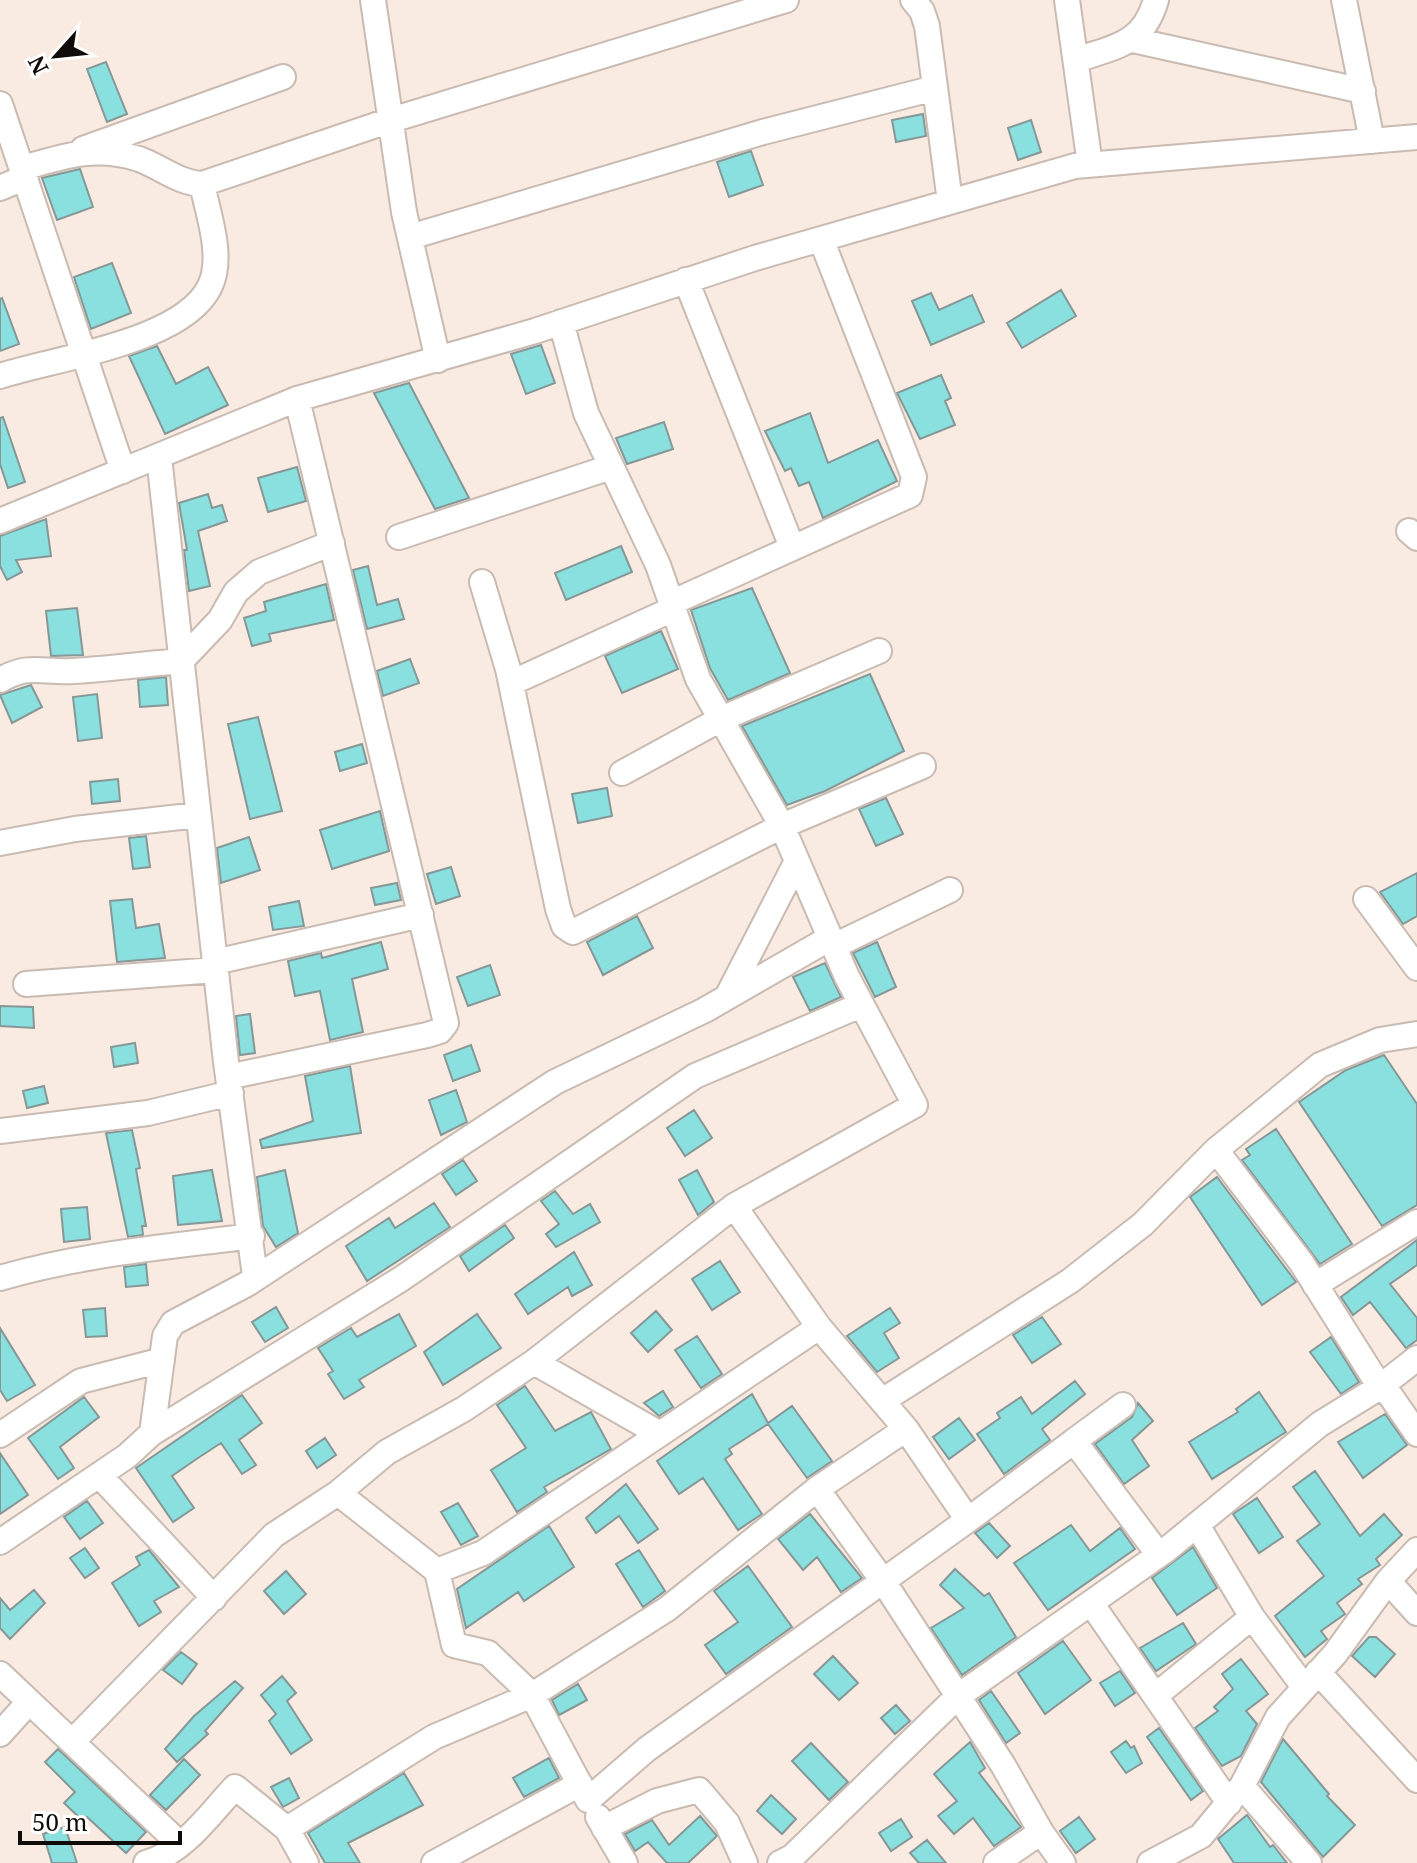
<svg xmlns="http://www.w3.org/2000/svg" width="1417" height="1863" font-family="'Noto Serif',serif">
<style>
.building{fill:#8ae0de;stroke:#869797;stroke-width:2}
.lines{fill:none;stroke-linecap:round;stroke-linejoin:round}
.minor-casing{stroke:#c9bbb2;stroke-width:28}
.minor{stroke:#fff;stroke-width:24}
</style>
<rect width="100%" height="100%" fill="#f9ebe1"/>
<path class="building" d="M106 62 127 114 107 122 87 69Z
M923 114 926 136 896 142 892 120Z
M1031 120 1041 152 1018 160 1008 128Z
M751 151 763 185 729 197 717 162Z
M80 169 93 207 57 220 42 178Z
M112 263 131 313 91 329 74 277Z
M1061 290 1076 316 1022 348 1007 323Z
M931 293 939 310 972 295 984 322 931 345 912 301Z
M2 298 19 344 0 351V299Z
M541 345 555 383 526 394 511 354Z
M157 346 176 384 208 367 228 405 165 434 129 356Z
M941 375 951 398 945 401 955 425 920 439 897 393Z
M409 383 469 498 435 509 374 393Z
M810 413 828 463 878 440 897 481 823 518 809 482 799 486 791 468 785 471 765 431Z
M3 417 25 482 8 488 0 464V418Z
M664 422 673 449 627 464 616 438Z
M297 467 306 501 268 512 258 478Z
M208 494 212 508 222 505 227 521 198 531 210 586 189 591 184 550H187L179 503Z
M46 519 51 556 16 560 22 572 7 580 0 566V536Z
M621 546 632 572 566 600 555 573Z
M368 566 377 605 398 599 404 619 367 629 353 570Z
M326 584 334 620 269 634 271 641 252 646 244 618 266 611 264 602Z
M752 588 790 673 728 700 710 668 691 610Z
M77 608 83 655 51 656 46 611Z
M661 631 678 669 622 693 605 656Z
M410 659 419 683 383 696 377 671Z
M870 674 904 751 825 791 787 805 742 726Z
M166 677 168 705 140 707 138 680Z
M31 685 42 707 12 723 0 695Z
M97 694 102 738 78 741 73 697Z
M258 717 282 811 250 819 228 724Z
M362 744 367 763 340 771 335 752Z
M118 779 120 801 92 804 90 782Z
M607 788 612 816 578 823 572 794Z
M886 798 903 834 876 846 859 809Z
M380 811 389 851 332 869 320 830Z
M146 836 150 867 133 869 129 838Z
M249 837 260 870 221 883 217 848Z
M451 867 460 896 436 904 427 874Z
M1417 873V916L1403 924 1380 892Z
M397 883 401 900 375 905 371 888Z
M132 899 136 928 159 924 165 958 117 962 110 901Z
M299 901 304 926 273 930 269 907Z
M637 916 653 948 603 975 587 942Z
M381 942 388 969 352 979 363 1032 330 1040 320 991 295 996 288 961 321 953 322 958Z
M877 942 896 987 875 997 853 953Z
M825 963 841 997 810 1011 793 977Z
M490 965 500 995 468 1006 457 977Z
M0 1006 33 1007 34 1028 0 1026Z
M250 1014 255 1053 240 1055 236 1016Z
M135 1043 138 1063 114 1067 111 1047Z
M471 1045 480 1071 453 1081 444 1055Z
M1384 1055 1417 1104V1205L1382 1226 1299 1102 1346 1070Z
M350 1066 361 1133 262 1148 260 1140 313 1121 305 1076Z
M44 1086 48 1103 27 1108 23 1091Z
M456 1090 467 1122 441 1135 429 1100Z
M694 1110 712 1138 685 1156 667 1128Z
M1276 1129 1352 1244 1320 1264 1242 1160 1250 1155 1246 1149Z
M132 1130 140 1168 136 1169 146 1226H142L143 1235 128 1237 106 1133Z
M463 1160 477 1181 456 1195 442 1174Z
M212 1170 222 1221 178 1225 173 1176Z
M285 1170 298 1233 276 1247 263 1226 257 1177Z
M697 1170 714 1202 698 1215 679 1180Z
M1217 1177 1296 1282 1262 1305 1190 1197Z
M555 1191 573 1214 590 1204 600 1222 556 1247 546 1234 559 1224 541 1201Z
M434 1203 450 1227 367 1281 346 1246 389 1218 395 1228Z
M87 1207 90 1239 64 1242 61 1209Z
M505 1225 514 1238 469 1271 460 1256Z
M1417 1240V1265L1390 1284 1417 1318V1340L1406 1348 1370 1302 1353 1315 1341 1297Z
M574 1252 592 1285 572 1296 568 1287 528 1314 515 1294Z
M720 1261 740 1292 712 1310 692 1279Z
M146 1264 148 1285 126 1287 124 1267Z
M276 1307 288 1328 265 1342 252 1322Z
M105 1308 107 1336 86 1337 83 1310Z
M890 1308 900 1323 884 1333 899 1358 877 1372 847 1336Z
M656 1311 672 1330 648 1352 631 1333Z
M399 1314 416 1346 359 1380 364 1387 344 1399 328 1374 333 1371 318 1348 351 1328 357 1337Z
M477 1314 501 1348 443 1385 424 1352Z
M1042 1317 1061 1344 1032 1363 1013 1335Z
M0 1328 35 1385 7 1401 0 1390Z
M697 1336 722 1374 701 1388 675 1350Z
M1331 1337 1359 1382 1341 1394 1310 1352Z
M1075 1381 1085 1394 1042 1429 1050 1440 1004 1474 977 1434 1000 1418 997 1413 1021 1397 1032 1414Z
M525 1386 555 1431 591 1412 611 1449 544 1487 547 1492 517 1512 491 1470 526 1448 497 1405Z
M663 1391 673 1407 659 1416 644 1403Z
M1259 1392 1286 1432 1212 1479 1189 1442 1238 1412 1236 1409Z
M752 1394 768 1423 792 1406 832 1461 807 1478 768 1424 729 1449 732 1454 725 1459 762 1514 738 1530 703 1478 679 1494 657 1461Z
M242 1395 262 1423 239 1440 256 1465 242 1474 221 1443 198 1458 172 1476 194 1508 173 1522 136 1468Z
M84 1397 99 1417 60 1447 74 1468 58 1479 28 1438Z
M1138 1403 1153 1421 1132 1440 1149 1466 1124 1484 1095 1444 1132 1417Z
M1385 1414 1407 1445 1363 1478 1338 1442Z
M959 1418 975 1440 949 1459 933 1437Z
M325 1438 336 1455 317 1468 306 1451Z
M0 1453 28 1495 0 1514Z
M1315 1471 1360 1536 1384 1514 1402 1535 1376 1559 1380 1565 1358 1579 1362 1584 1337 1603 1345 1614 1321 1631 1327 1639 1305 1657 1275 1616 1324 1576 1297 1541 1320 1524 1293 1487Z
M626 1484 658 1529 638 1543 619 1516 596 1533 586 1518Z
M1257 1498 1283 1537 1259 1553 1233 1514Z
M87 1501 103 1523 80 1539 64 1517Z
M458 1503 478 1536 461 1545 441 1512Z
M810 1514 862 1578 841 1592 817 1557 803 1570 778 1539Z
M989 1523 1010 1546 997 1558 975 1533Z
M1071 1525 1090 1551 1120 1528 1135 1549 1048 1610 1014 1563Z
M549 1526 574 1567 524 1601 518 1592 466 1628 457 1589Z
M1193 1547 1217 1588 1177 1615 1152 1578Z
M85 1548 99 1568 85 1578 70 1558Z
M149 1550 179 1587 154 1601 161 1612 139 1626 112 1583 140 1565 136 1557Z
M639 1550 665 1591 643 1607 616 1564Z
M748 1566 792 1627 726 1674 705 1645 738 1622 714 1591Z
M955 1569 984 1596 989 1593 1016 1637 962 1675 931 1628 964 1608 940 1585Z
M286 1571 306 1594 284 1614 264 1591Z
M34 1590 45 1603 10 1639 0 1628V1598L10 1610Z
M1183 1623 1196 1644 1156 1671 1140 1648Z
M1369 1637H1376L1395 1654 1375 1677 1352 1656Z
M1063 1641 1091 1680 1045 1714 1018 1673Z
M181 1652 197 1664 182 1684 163 1670Z
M833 1656 858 1683 839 1700 814 1674Z
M1241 1659 1268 1694 1246 1711 1257 1724 1241 1756 1222 1766 1195 1728 1218 1711 1214 1707 1233 1689 1222 1674Z
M1120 1671 1135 1693 1115 1706 1100 1683Z
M282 1676 296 1693 287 1701 312 1740 291 1754 269 1721 276 1714 261 1695Z
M235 1681 243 1688 205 1731 208 1734 177 1762 165 1749 194 1716Z
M578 1684 587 1700 559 1715 552 1700Z
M991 1691 1020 1733 1006 1743 979 1700Z
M896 1705 910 1721 895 1734 881 1718Z
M1159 1728 1203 1791 1191 1800 1147 1737Z
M1283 1739 1329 1794 1327 1796 1355 1825 1323 1857 1261 1782Z
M1126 1741 1131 1748 1134 1746 1142 1763 1126 1773 1111 1752Z
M970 1742 985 1768 979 1773 1021 1827 994 1846 973 1818 954 1834 938 1816 957 1801 934 1774Z
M811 1743 848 1782 829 1800 792 1761Z
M58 1749 146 1832 126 1853 87 1817 83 1821 64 1803 75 1792 45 1762Z
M549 1758 559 1778 524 1797 513 1778Z
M184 1759 200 1775 166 1810 150 1795Z
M404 1773 423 1805 348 1843 360 1863H325L308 1833Z
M289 1778 299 1798 283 1807 271 1787Z
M771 1795 796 1819 782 1834 757 1811Z
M1247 1815 1270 1847 1273 1845 1287 1863H1234L1218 1839Z
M700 1816 717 1836 688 1863H667L648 1842 635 1851 625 1834 652 1820 669 1845Z
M1079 1817 1095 1839 1076 1853 1060 1831Z
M901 1819 912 1837 891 1851 879 1833Z
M65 1827 77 1863H52L43 1834Z
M927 1840 946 1863H919L910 1853Z"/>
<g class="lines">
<g class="minor-casing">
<path id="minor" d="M373 0 404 212 438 360
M913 0 922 11 927 26 950 202
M1067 0 1090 165
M1344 0 1372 141
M1133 40 1363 91
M1076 60C1116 46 1143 45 1156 0
M0 104 123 471
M83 149 283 77
M23 168C64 156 96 145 139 159 161 167 179 183 202 184L388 121 786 0
M0 188 26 177
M410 237 763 132 935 88
M686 280 792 547
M561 322 586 413 658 565 698 679 782 826 847 977 915 1105 734 1206
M0 376C55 358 184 342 210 286 224 257 208 214 202 184
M159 457 226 1062 255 1276
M0 521 297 399 535 331 755 258 1075 166 1417 137
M1409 531 1417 538
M399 537 611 467
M482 582 508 669 558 909 564 926 573 932 782 826 923 766
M671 603 910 495 914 477 821 239
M0 680C30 663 42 673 73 671 109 669 145 664 181 661L220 620 236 592 259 572 332 543
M511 683 673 609
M622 773 721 719 879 651
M0 843 75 829 198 815
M1366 899 1417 968
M834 946 950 890
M215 962 421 915
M26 984 216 970
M727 997 797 861
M228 1077 427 1035 440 1031 446 1023 297 399
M0 1131 148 1113 231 1093
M1216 1150 1301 1262 1380 1387
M0 1278C82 1254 167 1247 252 1236
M1315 1285 1417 1222
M534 1362 660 1434
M1383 1385 1417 1434
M882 1401 1070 1281 1143 1224 1216 1150 1320 1065 1380 1040 1417 1034
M152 1433 401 1279 695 1076 861 1005
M0 1435 81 1381 162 1360
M1074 1441 1123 1405
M99 1475 214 1598
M817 1489 906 1429
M338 1493 387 1452 464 1409 534 1362 734 1206 819 1327
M968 1520 1074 1441 1159 1555
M1197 1525 1252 1617
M0 1542 127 1456 152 1433 165 1336 173 1323 247 1284 555 1082 705 1010 830 938
M1417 1550 1388 1581 1417 1613
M437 1571 454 1645 488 1653 532 1695 588 1800 647 1749 883 1581 1003 1765 1041 1832 996 1863
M1091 1603 1229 1803
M1318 1672 1417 1780
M0 1674 180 1844
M1155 1696 1252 1617 1304 1687
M0 1734 29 1702
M72 1742 274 1535 338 1493 437 1571 483 1553 819 1327 906 1429 968 1520 883 1581 817 1489 667 1609 532 1695 434 1737 287 1829 235 1787C209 1815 184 1852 146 1863
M1242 1786 1278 1717 1335 1654 1388 1581
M598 1817 625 1863
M604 1828 657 1801 699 1790 727 1823 745 1863
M287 1829 306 1863
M1041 1832 1063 1863
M434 1863 580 1784
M780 1863 792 1857 957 1697 1166 1550 1320 1424 1380 1387 1417 1358
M1150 1863 1201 1836 1242 1786 1309 1863"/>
</g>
<use href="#minor" class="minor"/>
</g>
<g transform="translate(56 56) rotate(243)" stroke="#ffffff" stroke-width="6" paint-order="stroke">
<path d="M0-6L14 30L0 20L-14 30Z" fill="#0f0b08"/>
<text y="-12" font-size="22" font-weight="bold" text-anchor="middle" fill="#0f0b08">N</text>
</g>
<path d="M20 1831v12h160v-12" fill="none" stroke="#0f0b08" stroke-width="4"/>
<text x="32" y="1831" font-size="24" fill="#0f0b08" stroke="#ffffff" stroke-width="6" paint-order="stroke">50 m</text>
</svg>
